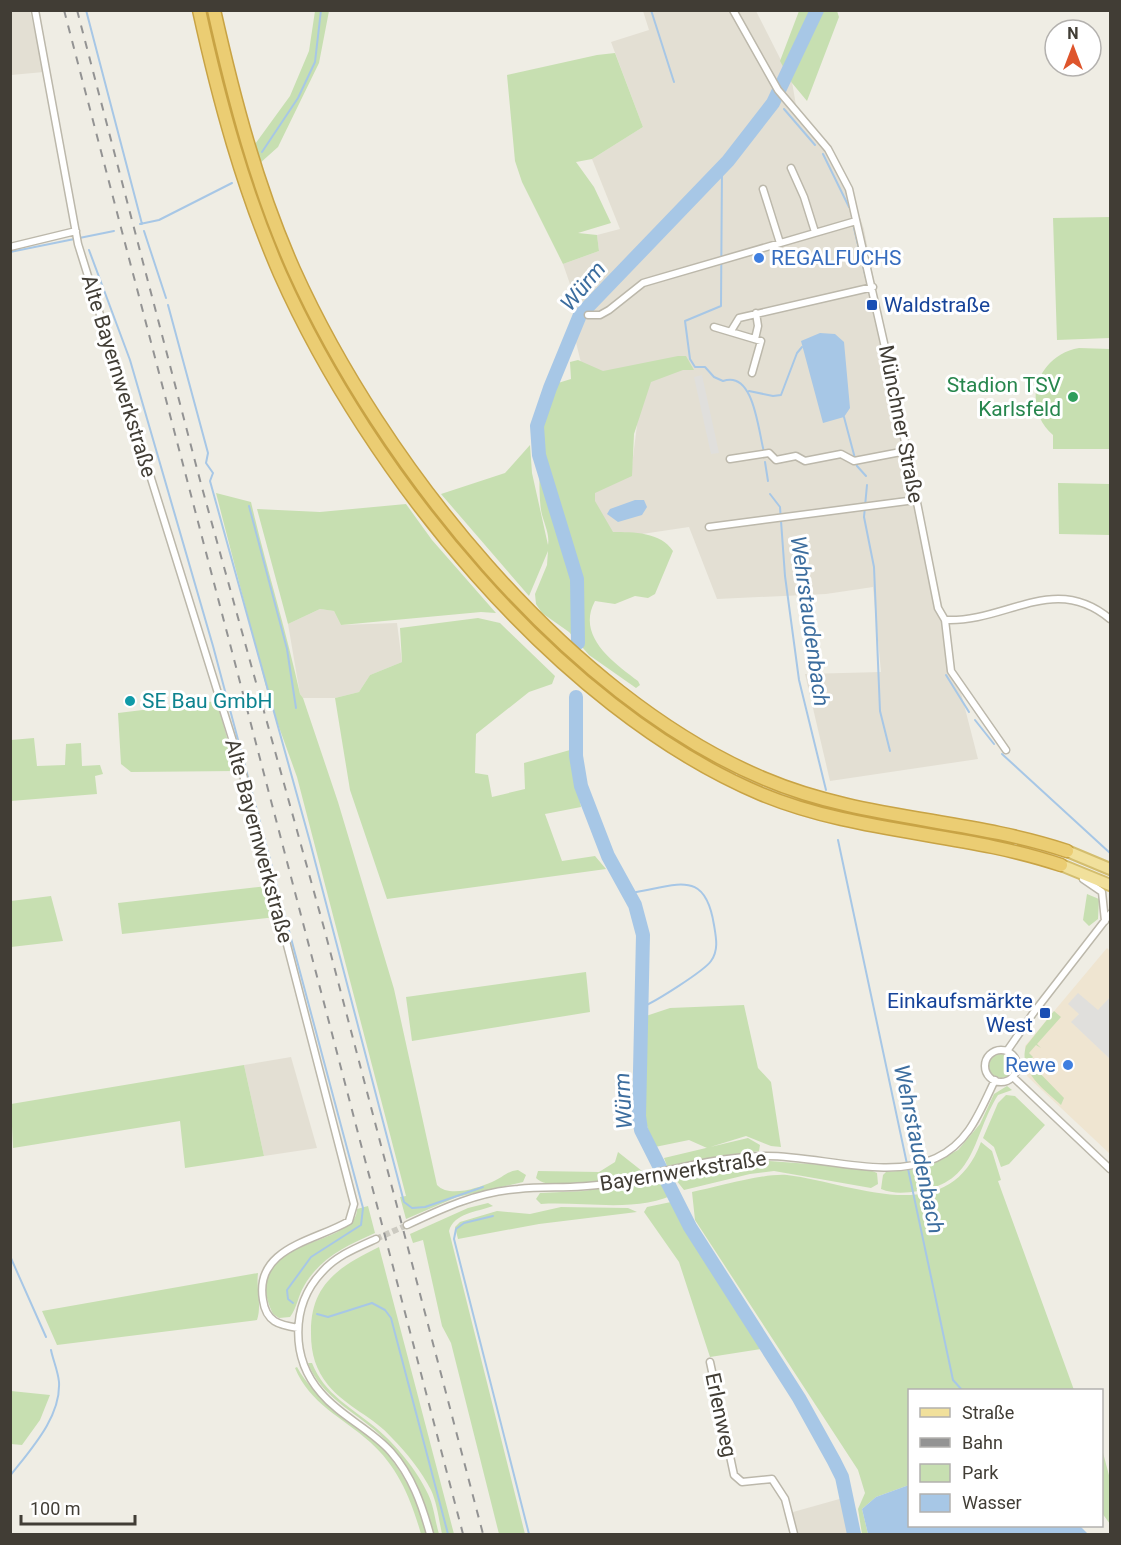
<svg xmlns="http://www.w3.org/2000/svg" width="1121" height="1545" font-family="Roboto,sans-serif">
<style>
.residential{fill:#e3dfd3}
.commercial{fill:#efe5d1}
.green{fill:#c7dfb1}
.parking{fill:#e0dfdc}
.water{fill:#a7c7e6}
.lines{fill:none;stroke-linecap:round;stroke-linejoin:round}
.stream{stroke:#a7c7e6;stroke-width:2}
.river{stroke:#a7c7e6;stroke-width:14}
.street-tunnel{stroke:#cccac1;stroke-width:6;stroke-dasharray:6 3;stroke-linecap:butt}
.street-casing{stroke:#bcb8ab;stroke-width:9}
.primary-casing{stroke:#d3bd6e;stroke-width:14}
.highway-casing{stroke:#c8a345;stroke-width:15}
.street{stroke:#fff;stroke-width:6}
.primary{stroke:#f1e09b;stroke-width:10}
.highway{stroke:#ebcd73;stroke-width:12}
.rail{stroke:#939393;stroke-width:2;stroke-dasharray:8 8;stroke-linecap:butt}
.shop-dot{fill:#3f7fe0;stroke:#fff;stroke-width:2}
.transit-dot{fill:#1a4fb4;stroke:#fff;stroke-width:2}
.leisure-dot{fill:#2e9e5b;stroke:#fff;stroke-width:2}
.culture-dot{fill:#0f9aa8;stroke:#fff;stroke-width:2}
.labels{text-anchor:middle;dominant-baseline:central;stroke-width:6;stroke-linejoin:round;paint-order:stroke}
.shop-label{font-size:21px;fill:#366cbe;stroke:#fff;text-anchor:start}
.transit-label{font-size:21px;fill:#164399;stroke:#fff;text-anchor:start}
.street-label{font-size:21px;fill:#413d35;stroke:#fff}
.leisure-label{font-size:21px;fill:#27864d;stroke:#fff;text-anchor:end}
.culture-label{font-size:21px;fill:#0d838f;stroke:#fff;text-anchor:start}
.water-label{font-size:22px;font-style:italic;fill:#3c6d9e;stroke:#fff}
</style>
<rect width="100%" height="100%" fill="#efede4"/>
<path class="residential" d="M11 11H30L44 72 11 75Z
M643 11H756L792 82 797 111 827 151 850 189 864 229 932 580 978 759 830 781 805 674 881 672 873 587 826 594 717 599 689 527 568 545 557 493 631 474 643 376 584 375 572 326 577 304 563 264 599 251 597 235 620 229 592 159 643 127 611 42 649 30Z
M320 609 334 611 341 625 397 623 402 662 370 675 359 692 335 698H303L300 694 288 624Z
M291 1057 317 1148 264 1156 244 1065Z
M843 1498 851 1534H791L786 1514Z"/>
<path class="commercial" d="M1107 948 1110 951V997L1098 1011 1079 1014 1072 1022 1110 1059V1154L1027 1076 1025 1046Z"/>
<path class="green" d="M315 11H329L319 63 278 147 259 164 253 147 290 96 309 51Z
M799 11H837L839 17 807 101 792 83 780 61Z
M615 53 643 127 592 159 576 162 594 187 611 223 578 233 597 235 599 251 563 264 522 182 515 161 507 75 597 55Z
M1110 217V338L1057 340 1053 218Z
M1079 348 1110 349V449H1053V435C1020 406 1037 355 1079 348Z
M678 356H686L694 370H683L651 382 634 434 632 476 595 493V501L613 532C633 532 661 532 673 551L655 594 648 598 635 596 615 604 595 601C576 636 613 662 638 681L640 685 636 688 589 655 569 632 542 613 536 604 535 594 547 565 548 551 529 596 441 494 505 473 530 445 532 473 548 545C550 533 543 522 541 510 537 480 540 407 558 383L571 379 570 362 578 360 603 371Z
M1058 483 1110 484V535L1059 534Z
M216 493 251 502C266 567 286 629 300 694L303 698 338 802 394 989 437 1185C449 1198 478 1188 492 1182 502 1178 507 1171 518 1170L526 1175 523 1182 457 1197 406 1219 400 1197 406 1196 297 777 270 702Z
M406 504 432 540 496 613 481 612 341 625 334 611 320 609 288 624 257 509 320 512Z
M478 618 500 623 555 676 552 684 529 692 476 734 475 773 488 775 492 797 525 789 524 763 570 750 581 807 545 814 562 861 595 856 606 869 387 899 350 790 335 698 359 692 370 675 402 662 400 628Z
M217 701 236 771 131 772 121 764 118 713Z
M34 738 37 766 65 765 66 744 81 743 82 766 100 765 103 774 95 776 97 794 11 801V740Z
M268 886 276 917 122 934 118 903Z
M1087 894 1099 899 1098 919 1089 926 1083 920Z
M51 896 63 941 11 947V901Z
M586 972 590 1012 412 1041 406 997Z
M744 1005 758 1068 771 1082 781 1147 771 1146 746 1136 707 1148 689 1140 655 1147C635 1108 645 1059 646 1016L670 1008Z
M1054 1011 1061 1017 1037 1044 1041 1048 1036 1045 1029 1053 1033 1057 1029 1062 1064 1098 1061 1105C1044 1089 1018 1072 1026 1046Z
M989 1066a12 12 0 1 1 24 0a12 12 0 1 1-24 0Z
M244 1065 264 1156 185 1168 180 1121 13 1148 11 1104Z
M1007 1086 1012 1090 998 1095C972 1136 977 1183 918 1191 906 1193 893 1194 881 1189L883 1175 886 1172 921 1169 958 1150 980 1124 994 1094Z
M1006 1095 1015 1096 1045 1125 1009 1164 1001 1167 994 1147 983 1138 998 1103Z
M748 1138 760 1145 759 1151 667 1166 664 1158Z
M981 1142 992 1151 1001 1180 998 1181 1074 1390H910L909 1485 876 1497 862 1509 868 1534H862L858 1509 865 1493 858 1470 695 1220 692 1192C717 1187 763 1173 787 1175 854 1183 948 1231 981 1142Z
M618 1152 642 1171C619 1176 553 1195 536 1178L538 1171 599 1172 615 1162Z
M755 1160 865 1168 877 1173 878 1184 871 1188 774 1171 750 1174 684 1190 672 1175Z
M669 1177 678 1192C642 1214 582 1201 541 1204L536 1199 540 1193 584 1191Z
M671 1202 761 1349 710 1357 679 1262 644 1212 647 1207Z
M488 1203 493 1206C477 1212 454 1213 449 1231L525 1534H499L451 1343 442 1326 423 1240 413 1243 410 1234 468 1208Z
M368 1206 375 1233C346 1246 320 1258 304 1286 298 1296 297 1308 290 1317L279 1318 273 1314C235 1236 357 1249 357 1209Z
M561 1207 628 1208 637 1212 539 1224 458 1239 455 1227 460 1222 497 1211 530 1214Z
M379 1247 454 1534H442C439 1520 437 1503 431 1490 422 1472 406 1452 392 1438 374 1417 346 1407 328 1385 316 1370 311 1354 311 1334 310 1285 338 1267 379 1247Z
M258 1273C256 1289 262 1305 257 1320L57 1345 42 1311Z
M308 1363H312C324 1394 352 1408 376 1428 396 1445 417 1470 428 1494 434 1506 435 1521 439 1534H434C423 1496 408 1462 379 1434 353 1410 321 1397 308 1363Z
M297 1367C315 1400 345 1414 373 1439 401 1465 417 1498 426 1534H421C411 1499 398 1467 370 1442 342 1417 310 1404 295 1368Z
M11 1391 50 1395 40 1420 22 1445 11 1444Z
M1102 1449 1110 1479V1524L1102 1513Z"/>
<path class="parking" d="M702 375 719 453 711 454 694 377Z
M1078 993 1098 1010 1110 997V1059L1071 1022 1079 1014 1068 1004Z"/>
<path class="water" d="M820 333 835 334 844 342 850 408 844 417 823 423 801 341Z
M635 500H644L647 507 642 515 618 522 607 514 610 509Z
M909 1485 910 1526H1080L1088 1534H868L862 1509 876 1497Z"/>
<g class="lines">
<path class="stream" d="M86 10 142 224
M651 10 674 82
M776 97 778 100
M784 109 815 145
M262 152 298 98 315 62 321 10
M823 154 849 207
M722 166 721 306 685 321 690 359 695 367H705L714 377 723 381C754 370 758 430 764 452
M140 224 159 220 232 183
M854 228 866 278
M144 231 166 298
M89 250 130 360 213 646 363 1208 361 1225 311 1257 287 1290 288 1299 293 1303
M10 252 114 231
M168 305 208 453 206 463 213 473 210 481 310 842 404 1202 412 1208 425 1207 483 1187
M749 391 773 396 781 395 797 353 802 347
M844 417 857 466 866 476
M765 462 768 481
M867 485 864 517 874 567 880 711 890 751
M770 494 780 507 785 576 799 680 826 790
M249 506 287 649 296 708
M946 675 969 712
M975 720 994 744
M1002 754 1110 853
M838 840 953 1380 962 1390
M630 894C637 891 645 891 652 889 690 880 707 881 714 925 716 937 719 950 711 961 704 971 655 1002 642 1007
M493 1216 464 1223 456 1229 454 1239 529 1534
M10 1256 46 1337
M317 1314 328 1317 372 1303 385 1310 391 1318 448 1534
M10 1476C31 1449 61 1417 59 1382 58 1371 53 1360 51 1350"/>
<path class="river" d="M578 643 577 579 539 455 537 426 550 388 580 315 728 161 773 103 817 10
M576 697V756L581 786 608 856 635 905 643 935 639 1116 641 1130 690 1227 799 1398 834 1461 842 1477 854 1534"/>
<path class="street-tunnel" d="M376 1239 407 1225"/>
<g class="street-casing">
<path id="street" d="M35 10 78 244 241 767 354 1204 349 1221C316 1241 254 1247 263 1300 266 1322 279 1325 298 1328
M733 10 778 90 828 149 849 189 894 387 938 608 945 620C1006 623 1054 572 1110 619
M791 168 804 197 815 232
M763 189 780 243
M10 247 76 231
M588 315H600L609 310 643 283 856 221
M714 327 761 341 752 373
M731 331 739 318 873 287
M755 339 758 326 756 313
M730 459 769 453 776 460 796 456 805 461 841 454 854 461 906 451
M709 527 915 500
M945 620 951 671 1006 750
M1083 879 1102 892 1105 921
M985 1066a16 16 0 1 1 32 0a16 16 0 1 1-32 0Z
M1007 1051 1034 1012 1110 914
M1013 1077 1110 1169
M407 1225C443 1208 478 1192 518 1189 547 1186 576 1189 604 1184 657 1174 711 1157 765 1156 818 1155 888 1181 936 1158 969 1143 980 1111 995 1080
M376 1239C356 1248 336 1256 322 1272 290 1306 291 1359 321 1393 341 1417 371 1429 391 1452 412 1476 422 1505 430 1534
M710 1362 734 1475 742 1482 772 1479 785 1499 794 1534"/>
</g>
<g class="primary-casing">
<path id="primary" d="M1067 851 1110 869
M1061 865 1110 885"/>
</g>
<g class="highway-casing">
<path id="highway" d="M199 10C219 101 243 189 280 274 368 472 557 708 761 794 857 834 963 832 1061 865
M214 10C234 99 257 187 294 270 381 463 566 696 765 779 861 820 968 818 1067 851"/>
</g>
<use href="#street" class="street"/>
<use href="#primary" class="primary"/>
<use href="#highway" class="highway"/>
<path class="rail" d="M64 10 463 1534
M77 10 201 484 324 928 483 1534"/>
</g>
<g class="shop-dot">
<circle cx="759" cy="258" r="6"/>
<circle cx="1068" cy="1065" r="6"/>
</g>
<g class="transit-dot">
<rect x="866" y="299" width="12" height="12" rx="3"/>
<rect x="1039" y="1007" width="12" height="12" rx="3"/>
</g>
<circle class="leisure-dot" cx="1073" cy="397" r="6"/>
<circle class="culture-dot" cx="130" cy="701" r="6"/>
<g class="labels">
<g class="shop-label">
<text x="771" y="258">REGALFUCHS</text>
<text x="1056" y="1065" text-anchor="end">Rewe</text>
</g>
<g class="transit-label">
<text x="884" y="305">Waldstraße</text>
<text x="1033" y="1001" text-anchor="end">Einkaufsmärkte<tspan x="1033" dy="24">West</tspan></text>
</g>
<g class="street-label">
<text transform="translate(119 376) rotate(73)">Alte Bayernwerkstraße</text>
<text transform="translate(901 424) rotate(79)">Münchner Straße</text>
<text transform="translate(259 841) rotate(75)">Alte Bayernwerkstraße</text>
<text transform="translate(683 1171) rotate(-9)">Bayernwerkstraße</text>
<text transform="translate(721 1415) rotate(78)">Erlenweg</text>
</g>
<g class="leisure-label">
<text x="1061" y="385">Stadion TSV<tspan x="1061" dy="24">Karlsfeld</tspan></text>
</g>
<g class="culture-label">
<text x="142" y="701">SE Bau GmbH</text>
</g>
<g class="water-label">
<text transform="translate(583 286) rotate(-50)">Würm</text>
<text transform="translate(810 621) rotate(82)">Wehrstaudenbach</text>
<text transform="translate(623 1101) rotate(-93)">Würm</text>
<text transform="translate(919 1149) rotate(78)">Wehrstaudenbach</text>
</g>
</g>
<rect width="1121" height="1545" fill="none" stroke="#413d35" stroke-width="24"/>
<rect x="908" y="1389" width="195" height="138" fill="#ffffff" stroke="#b3b1ae" stroke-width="1.5"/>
<rect x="920" y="1408" width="30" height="9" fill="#f1e09b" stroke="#b3b1ae" stroke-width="1.5"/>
<text x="962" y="1419" font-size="18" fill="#413d35">Straße</text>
<rect x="920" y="1438" width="30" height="9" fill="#939393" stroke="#b3b1ae" stroke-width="1.5"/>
<text x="962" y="1449" font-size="18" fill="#413d35">Bahn</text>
<rect x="920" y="1464" width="30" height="18" fill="#c7dfb1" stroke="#b3b1ae" stroke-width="1.5"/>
<text x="962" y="1479" font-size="18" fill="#413d35">Park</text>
<rect x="920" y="1494" width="30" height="18" fill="#a7c7e6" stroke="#b3b1ae" stroke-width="1.5"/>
<text x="962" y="1509" font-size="18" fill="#413d35">Wasser</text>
<g transform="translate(1073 48)"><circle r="28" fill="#ffffff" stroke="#b3b1ae" stroke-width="1.5"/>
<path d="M0-4.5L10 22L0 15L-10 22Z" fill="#de552c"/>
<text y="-9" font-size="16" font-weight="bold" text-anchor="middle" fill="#413d35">N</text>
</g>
<path d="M21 1515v9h114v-9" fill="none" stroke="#413d35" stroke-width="3"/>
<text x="30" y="1515" font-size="18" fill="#413d35" stroke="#ffffff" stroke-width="4.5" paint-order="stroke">100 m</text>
</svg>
